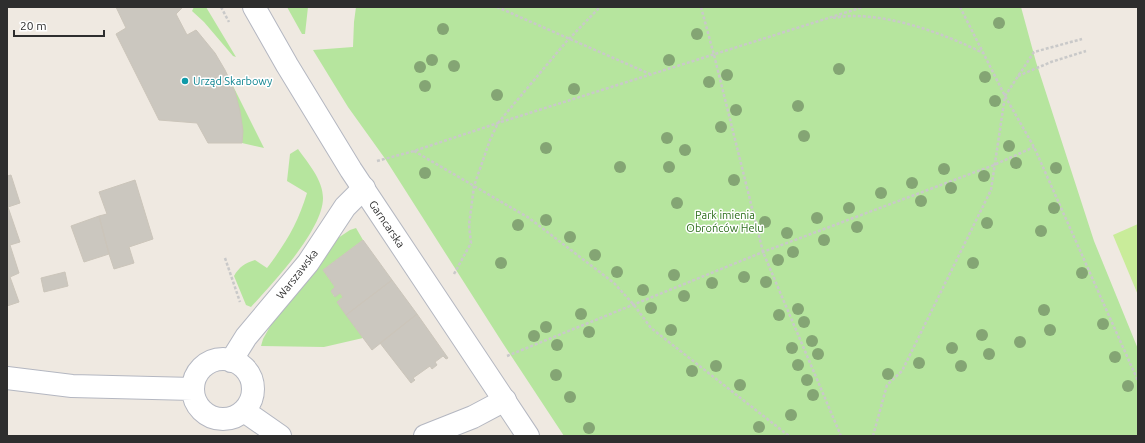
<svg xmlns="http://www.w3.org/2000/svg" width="1145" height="443" font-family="Ubuntu,sans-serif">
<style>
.green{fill:#b6e59e}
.pitch{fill:#c9ec9a}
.building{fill:#cbc7bf;stroke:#cbc5ba}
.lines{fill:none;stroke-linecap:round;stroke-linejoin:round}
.minor-casing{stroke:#b4b7c1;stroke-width:24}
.tertiary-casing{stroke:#b4b7c1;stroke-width:24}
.path{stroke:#c9c9c9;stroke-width:2.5;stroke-dasharray:3 2;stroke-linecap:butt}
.minor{stroke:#fff;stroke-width:22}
.tertiary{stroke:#fff;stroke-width:22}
.tree{fill:#84a574}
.culture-dot{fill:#0f9aa8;stroke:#fff;stroke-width:1.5}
.labels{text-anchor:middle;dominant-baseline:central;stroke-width:3;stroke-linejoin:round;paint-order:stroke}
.culture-label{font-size:11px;fill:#0d838f;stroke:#fff;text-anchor:start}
.park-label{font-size:11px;fill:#2c6e1b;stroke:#fff}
.street-label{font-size:11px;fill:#2e2e2e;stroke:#fff}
</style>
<rect width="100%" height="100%" fill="#efe9e1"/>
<path class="green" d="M194 7H206L236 57 233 56 204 22 192 11Z
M287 7H308L305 34H302Z
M356 7H1021L1036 62 1094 241 1138 349V436H564L502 342 386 160 348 107 313 50 353 47 354 22Z
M225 70 264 148 242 143 235 92Z
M298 149C308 163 323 180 323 198 323 230 272 284 251 307L246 305 234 276C239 267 245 263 255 260L267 268C286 243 298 223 307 193L287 181 290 154Z
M356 228 363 240 323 270 335 287 331 291 334 296 340 293 343 297 337 302 363 338 324 347 261 346 263 339 272 323 338 238 350 230Z"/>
<path class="pitch" d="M1138 224V295L1113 235Z"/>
<path class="building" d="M116 7H183L176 14 187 35 196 30 197 31 215 53 225 70 235 92 240 111 243 131 242 143H208L197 123 159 120 116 34 126 28Z
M11 175 20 203 8 207 20 242 10 245 19 273 10 277 19 302 7 306V176Z
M135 180 153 239 129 247 134 263 114 269 109 254 99 216 107 214 99 192Z
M99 216 109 254 84 262 71 226Z
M363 240 392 280 346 315 337 302 343 297 340 293 335 297 331 291 335 287 323 270Z
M65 272 68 286 44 292 41 278Z
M392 280 417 314 372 350 346 315Z
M417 314 448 358 446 359 443 356 435 362 437 365 432 369 430 366 413 378 415 380 411 383 380 343Z"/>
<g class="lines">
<g class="minor-casing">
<path id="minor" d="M193 389a30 30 0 1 1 60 0a30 30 0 1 1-60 0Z
M231 361 246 337 308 263 345 207 364 188
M7 378 72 386 193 389
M244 411 280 436
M425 436 473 417 505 400"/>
</g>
<g class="tertiary-casing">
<path id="tertiary" d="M254 7 287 65 351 170 528 436"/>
</g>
<path class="path" d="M221 7 229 22
M497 7 650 74
M701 7 714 55 763 252 841 436
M960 7 1005 96 1034 147 1138 381
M833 18C879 9 943 33 983 53
M1018 76 1051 62 1086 51
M414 151 529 218 614 283 634 305 651 328 789 436
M377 161 414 151 498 123 863 7
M225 258 240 302
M1137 262H1138
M454 274 471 243 469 225 474 186 490 140 498 123 566 42 600 7
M507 356 763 252 994 165 1034 147
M873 436 887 385 902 371 991 190 1005 96 1034 52 1082 39"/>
<use href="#minor" class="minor"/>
<use href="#tertiary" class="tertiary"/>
</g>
<g class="tree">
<circle cx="999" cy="23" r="6"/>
<circle cx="443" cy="29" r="6"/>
<circle cx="697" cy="34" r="6"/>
<circle cx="432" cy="60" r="6"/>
<circle cx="669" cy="60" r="6"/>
<circle cx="454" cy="66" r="6"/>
<circle cx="420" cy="67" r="6"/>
<circle cx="839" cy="69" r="6"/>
<circle cx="727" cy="75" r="6"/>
<circle cx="985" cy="77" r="6"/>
<circle cx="709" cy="82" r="6"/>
<circle cx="425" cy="86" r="6"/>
<circle cx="574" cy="89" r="6"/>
<circle cx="497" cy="95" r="6"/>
<circle cx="995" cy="101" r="6"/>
<circle cx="798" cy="106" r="6"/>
<circle cx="736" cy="110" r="6"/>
<circle cx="721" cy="127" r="6"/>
<circle cx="804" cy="136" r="6"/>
<circle cx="667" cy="138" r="6"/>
<circle cx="1009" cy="146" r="6"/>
<circle cx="546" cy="148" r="6"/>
<circle cx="685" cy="150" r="6"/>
<circle cx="1016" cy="163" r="6"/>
<circle cx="620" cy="167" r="6"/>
<circle cx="669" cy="167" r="6"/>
<circle cx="1056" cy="168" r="6"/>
<circle cx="944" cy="169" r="6"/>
<circle cx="425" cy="173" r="6"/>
<circle cx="984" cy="176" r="6"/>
<circle cx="734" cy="180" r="6"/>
<circle cx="912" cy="183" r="6"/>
<circle cx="951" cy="188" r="6"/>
<circle cx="881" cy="193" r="6"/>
<circle cx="921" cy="201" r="6"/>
<circle cx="677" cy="203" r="6"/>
<circle cx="849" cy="208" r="6"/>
<circle cx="1054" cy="208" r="6"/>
<circle cx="817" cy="218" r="6"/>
<circle cx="546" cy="220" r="6"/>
<circle cx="765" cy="222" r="6"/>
<circle cx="987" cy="223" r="6"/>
<circle cx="518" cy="225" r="6"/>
<circle cx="857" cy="227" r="6"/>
<circle cx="1041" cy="231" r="6"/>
<circle cx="787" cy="233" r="6"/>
<circle cx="570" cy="237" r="6"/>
<circle cx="824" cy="240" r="6"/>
<circle cx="793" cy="252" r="6"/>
<circle cx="595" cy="255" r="6"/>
<circle cx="778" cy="260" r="6"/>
<circle cx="501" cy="263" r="6"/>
<circle cx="973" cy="263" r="6"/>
<circle cx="617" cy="272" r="6"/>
<circle cx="1082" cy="273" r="6"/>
<circle cx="674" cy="275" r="6"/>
<circle cx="744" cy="277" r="6"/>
<circle cx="766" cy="282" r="6"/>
<circle cx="712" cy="283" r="6"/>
<circle cx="643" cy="290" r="6"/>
<circle cx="684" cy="296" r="6"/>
<circle cx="651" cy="308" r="6"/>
<circle cx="798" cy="309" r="6"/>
<circle cx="1044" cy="310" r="6"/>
<circle cx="581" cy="314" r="6"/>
<circle cx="779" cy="315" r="6"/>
<circle cx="804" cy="322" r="6"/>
<circle cx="1103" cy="324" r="6"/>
<circle cx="546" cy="327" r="6"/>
<circle cx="671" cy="330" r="6"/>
<circle cx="1050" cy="330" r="6"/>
<circle cx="589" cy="332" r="6"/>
<circle cx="982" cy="335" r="6"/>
<circle cx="534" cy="336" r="6"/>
<circle cx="812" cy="341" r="6"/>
<circle cx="1020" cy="342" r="6"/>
<circle cx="557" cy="345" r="6"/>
<circle cx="792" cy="348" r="6"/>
<circle cx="952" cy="348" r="6"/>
<circle cx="818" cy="354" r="6"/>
<circle cx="989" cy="354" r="6"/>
<circle cx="1115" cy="357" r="6"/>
<circle cx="919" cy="363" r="6"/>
<circle cx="798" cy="365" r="6"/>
<circle cx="716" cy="366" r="6"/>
<circle cx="961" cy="366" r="6"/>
<circle cx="692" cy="371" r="6"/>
<circle cx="888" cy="374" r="6"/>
<circle cx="556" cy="375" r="6"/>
<circle cx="807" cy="380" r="6"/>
<circle cx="740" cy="385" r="6"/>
<circle cx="1128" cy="386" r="6"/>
<circle cx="813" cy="395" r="6"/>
<circle cx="570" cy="397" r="6"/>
<circle cx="791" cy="415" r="6"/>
<circle cx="759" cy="427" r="6"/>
<circle cx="589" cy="428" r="6"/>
</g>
<circle class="culture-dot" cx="185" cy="81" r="4"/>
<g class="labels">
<g class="culture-label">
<text x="193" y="81">Urząd Skarbowy</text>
</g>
<g class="park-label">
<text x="725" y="215">Park imienia<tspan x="725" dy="13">Obrońców Helu</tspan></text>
</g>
<g class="street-label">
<text transform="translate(387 224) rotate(56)">Garncarska</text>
<text transform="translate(297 274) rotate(-52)">Warszawska</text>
</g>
</g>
<rect width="1145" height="443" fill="none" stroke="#2e2e2e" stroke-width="16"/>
<path d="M14 30v6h90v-6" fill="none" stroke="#2e2e2e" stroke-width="2"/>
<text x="20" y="30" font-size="12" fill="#2e2e2e" stroke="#ffffff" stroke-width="3" paint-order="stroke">20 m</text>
</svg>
